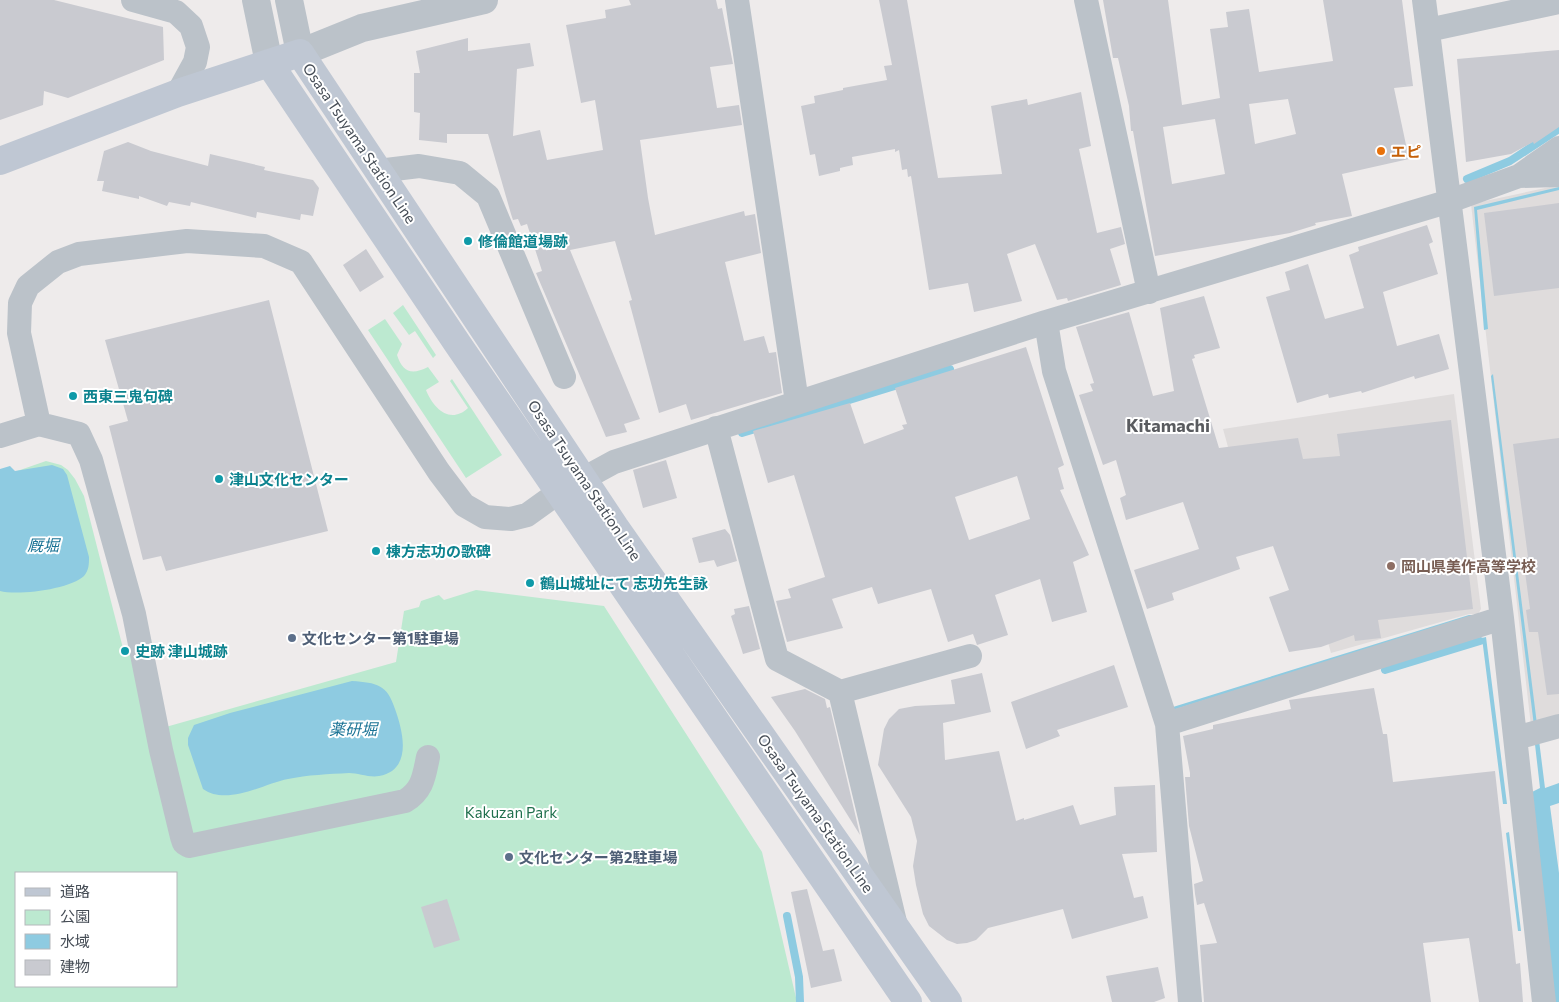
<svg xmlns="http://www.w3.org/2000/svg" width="1559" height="1002" font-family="Commissioner,'Noto Sans JP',sans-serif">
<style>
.education{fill:#dfdcdc}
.green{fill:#bce9d0;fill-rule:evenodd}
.water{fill:#8ecbe1}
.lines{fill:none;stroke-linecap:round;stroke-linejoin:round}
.stream{stroke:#8ecbe1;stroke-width:8}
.building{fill:#c9cad0;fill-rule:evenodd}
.minor{stroke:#bbc2c9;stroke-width:24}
.tertiary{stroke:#bbc2c9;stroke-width:28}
.secondary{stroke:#bfc7d3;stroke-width:28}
.food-dot{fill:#e8710a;stroke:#fff;stroke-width:2}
.culture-dot{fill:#0f9aa8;stroke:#fff;stroke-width:2}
.education-dot{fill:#8d6e63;stroke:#fff;stroke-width:2}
.service-dot{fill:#5c6f8a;stroke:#fff;stroke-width:2}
.labels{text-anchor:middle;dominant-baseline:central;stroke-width:4;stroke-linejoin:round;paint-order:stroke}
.street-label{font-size:15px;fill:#464d56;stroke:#fff}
.food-label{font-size:15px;font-weight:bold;fill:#c56008;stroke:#fff;text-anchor:start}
.culture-label{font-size:15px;font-weight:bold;fill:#0d838f;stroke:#fff;text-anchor:start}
.education-label{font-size:15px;font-weight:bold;fill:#785e54;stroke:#fff;text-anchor:start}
.service-label{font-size:15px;font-weight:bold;fill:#4e5e75;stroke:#fff;text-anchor:start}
.park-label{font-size:15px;fill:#1f6f4c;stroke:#fff}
.water-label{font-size:16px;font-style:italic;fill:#1a7395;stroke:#fff}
.quarter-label{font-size:18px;font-weight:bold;fill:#595b5f;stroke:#fff}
</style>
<rect width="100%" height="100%" fill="#eeebeb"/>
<path class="education" d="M1559 185V719L1531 726 1471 204Z
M1454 394 1481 609 1478 614H1469L1331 653 1291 509 1249 522 1223 429Z"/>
<path class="green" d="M403 305 436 355 433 358 415 331 409 335 393 313Z
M385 319 402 344 397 355C403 373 412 375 428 367L439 382 426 390C433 408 450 425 468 408L450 381 452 379 502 455 466 478 368 330Z
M46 461 61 465 68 470 75 479 84 496 125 656 132 654 148 732 396 662 404 611 419 607 421 601 439 595 444 600 476 590 604 606 762 852 797 1002H0V477ZM16 873H176V986H16Z"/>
<path class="water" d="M1559 187V190L1477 210 1488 329 1484 330 1474 207Z
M1493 374 1545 788 1559 783V803L1550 806 1559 873V1002H1555L1532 792 1540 788 1533 727 1534 726 1491 376Z
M52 465 63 469 67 475 89 557C89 564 89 570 84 576 71 589 18 596 0 591V469L10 466 15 471Z
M1469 615H1478L1173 710V707Z
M1486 637 1507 804H1503L1482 638Z
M352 681C377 683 387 684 395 709 403 731 413 770 379 776 370 778 358 773 349 773 329 774 307 775 288 779 263 784 227 806 203 789L188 745V738L194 725 230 713Z
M1509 832 1521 931H1518L1506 833Z"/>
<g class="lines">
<path class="stream" d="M1467 179 1510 161 1559 129
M742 433 950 369
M1385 670 1480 641
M787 916 799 977 800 1002"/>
</g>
<path class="building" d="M0 0H54L163 27 164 60 68 98 44 91 43 105 0 120Z
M629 0H716L718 9 722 8 733 64 710 67 717 108 739 105 742 125 640 140 648 198 655 235 744 211 745 216 755 214 761 253 725 262 744 341 764 336 769 353 776 352 782 393 691 420 686 404 659 413 629 301 632 300 615 241 570 250 640 419 624 424 627 432 606 437 536 273 542 271 527 224 521 226 518 219 513 220 511 214 488 134H447V143L419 140 420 113 414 112V73H420L416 51 468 38V51L530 43 534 66 517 69 513 136 540 130 547 160 603 150 595 100 581 103 566 25 606 18 605 10 631 5Z
M879 0H907L938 178 1002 174 991 106 1027 99 1028 105 1081 92 1091 146 1079 149 1097 233 1121 227 1125 244 1110 249 1121 285 1068 301 1067 298 1057 300 1035 244 1007 254 1022 301 974 312 968 283 929 290 911 176 908 177 907 169 902 170 899 150 895 152V149L852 157 853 165 840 168V171L819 176 815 154 810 155 801 106 815 103 814 96 843 90V88L887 80 884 66 892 65Z
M1103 0H1168L1182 105 1220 98 1210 29 1228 27 1226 12 1249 9 1259 72 1333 61 1323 0H1402L1413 86 1394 88 1409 159 1342 174 1352 216 1315 223 1316 225 1290 233 1155 256 1133 131H1131L1129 106 1118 58H1113ZM1288 99 1296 134 1255 144 1249 104ZM1215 119 1225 174 1172 184 1163 127Z
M1559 50V127L1534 144 1533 142 1511 154 1466 162 1457 59Z
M128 142 151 151 208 166 210 154 265 167 264 170 313 180 319 188 313 216 301 214 300 220 257 212 256 218 191 202 190 206 169 202 167 206 139 196V199L102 191 104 181H97L104 151Z
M1559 203V288L1494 296 1484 213Z
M1427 225 1433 242 1429 244 1438 274 1383 292 1397 346 1439 334 1449 369 1415 379 1414 376 1362 393 1361 391 1329 398 1328 394 1297 403 1266 297 1290 290 1285 272 1308 264 1325 319 1364 308 1349 255 1359 251 1358 247Z
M366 249 384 277 360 292 343 265Z
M1204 296 1220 348 1194 355 1195 358 1192 359 1219 448 1298 438 1303 459 1340 456 1337 434 1451 420 1473 609 1378 620 1381 638 1355 641 1354 635 1321 647 1289 652 1269 597 1289 590 1273 546 1236 557 1240 569 1172 593 1174 600 1147 609 1134 570 1199 549 1183 502 1126 520 1120 498 1126 495 1116 460 1103 465 1079 395 1093 391 1090 384 1094 383 1076 327 1129 312 1153 396 1174 391 1160 308Z
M269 300 328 531 166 571 161 556 143 560 109 426 128 421 105 340Z
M1026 347 1064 465 1058 468 1064 489 1060 490 1089 555 1073 562 1087 612 1052 622 1040 579 995 595 1008 635 977 645 973 634 948 642 931 589 878 604 872 587 832 599 843 628 787 642 776 601 791 598 788 589 825 577 794 475 768 483 753 431 850 403 864 444 904 429 902 425 907 424 895 388ZM1017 476 1030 519 969 540 955 497Z
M1559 438V694L1547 695 1538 632H1529L1526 610 1530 609 1523 557H1528L1513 444Z
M666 460 677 498 643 508 633 470Z
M725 529 730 535 737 561 717 567 714 560 699 563 692 538Z
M749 606 760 649 743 654 731 616 735 614 734 609Z
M1114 665 1128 707 1057 730 1060 736 1026 749 1011 702Z
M982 673 991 712 943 723 945 760 999 751 1016 821 1024 818V820L1073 805 1080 825 1116 815 1114 787 1155 785 1157 852 1122 854 1134 898 1143 896 1148 918 1072 939 1063 909 988 928 976 940 967 943 957 944 947 940 929 926 923 914 916 885 913 866 917 841 911 817 878 765 884 729 889 719 899 709 915 706 955 704 951 680Z
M1374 688 1383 734H1387L1393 782 1495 771 1516 964 1520 963 1523 1002H1479L1469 938 1423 943 1431 1002H1204L1200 945 1217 943 1204 903 1197 905 1195 894 1194 884 1203 881 1189 826 1185 777H1190V773L1183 736 1213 729V725L1291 709 1289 700Z
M805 689 825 699 827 708 830 707 860 835 795 731 771 697Z
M807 889 823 951 834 949 842 981 811 988 791 892Z
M447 899 460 940 434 948 421 907Z
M1158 967 1165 998 1154 1002H1112L1106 976Z"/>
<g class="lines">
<path class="minor" d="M133 0 176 12 191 26 198 47 195 62 178 93
M737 0 797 402
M1086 0 1149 292
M1424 0 1502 618 1544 1002
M1428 30 1559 2
M378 171 419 166 460 173 488 196 564 377
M1519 176 1559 175
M1046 322 1054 371 1167 724 1190 1002
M39 424 19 333 20 303 28 286 58 262 79 254 187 241 264 246 301 262 439 472 464 505 485 517 511 519 527 515 559 492 614 462 1046 322 1450 201 1519 176 1559 148
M716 428 777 659 840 692 895 922
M0 436 39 424 79 434 91 460 134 614 161 750 182 837 184 843 189 846 405 801C423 790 424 776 428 757
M840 692 970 656
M1167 724 1502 618
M1516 738 1559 726"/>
<path class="tertiary" d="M256 0 269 63
M289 0 300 53 362 28 484 0"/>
<path class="secondary" d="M269 63 457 343 908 1002
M0 161 178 93 300 53 615 527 948 1002"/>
</g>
<circle class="food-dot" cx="1381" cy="151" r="5"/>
<g class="culture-dot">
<circle cx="468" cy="241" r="5"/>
<circle cx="73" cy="396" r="5"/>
<circle cx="219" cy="479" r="5"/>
<circle cx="376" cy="551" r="5"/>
<circle cx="530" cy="583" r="5"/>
<circle cx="125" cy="651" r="5"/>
</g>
<circle class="education-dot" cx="1391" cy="566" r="5"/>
<g class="service-dot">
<circle cx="292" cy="638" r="5"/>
<circle cx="509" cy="857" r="5"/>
</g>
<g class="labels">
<g class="street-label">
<text transform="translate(360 143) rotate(56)">Osasa Tsuyama Station Line</text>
<text transform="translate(585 480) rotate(56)">Osasa Tsuyama Station Line</text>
<text transform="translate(816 813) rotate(55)">Osasa Tsuyama Station Line</text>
</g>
<g class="food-label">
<text x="1391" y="151">エピ</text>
</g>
<g class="culture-label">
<text x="478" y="241">修倫館道場跡</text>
<text x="83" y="396">西東三鬼句碑</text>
<text x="229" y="479">津山文化センター</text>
<text x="386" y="551">棟方志功の歌碑</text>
<text x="540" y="583">鶴山城址にて 志功先生詠</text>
<text x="135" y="651">史跡 津山城跡</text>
</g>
<g class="education-label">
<text x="1401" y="566">岡山県美作高等学校</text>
</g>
<g class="service-label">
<text x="302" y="638">文化センター第1駐車場</text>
<text x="519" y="857">文化センター第2駐車場</text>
</g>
<g class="park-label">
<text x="511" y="812">Kakuzan Park</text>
</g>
<g class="water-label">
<text x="43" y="544">厩堀</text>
<text x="353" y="728">薬研堀</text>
</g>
<g class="quarter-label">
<text x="1168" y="425">Kitamachi</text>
</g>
</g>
<rect x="15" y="872" width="162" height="115" fill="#ffffff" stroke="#b5b8bb"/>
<rect x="25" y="888" width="25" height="8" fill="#bfc7d3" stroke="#b5b8bb"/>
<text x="60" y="897" font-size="15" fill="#464d56">道路</text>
<rect x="25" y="910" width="25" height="15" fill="#bce9d0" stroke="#b5b8bb"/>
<text x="60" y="922" font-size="15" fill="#464d56">公園</text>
<rect x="25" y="934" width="25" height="15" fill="#8ecbe1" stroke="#b5b8bb"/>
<text x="60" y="947" font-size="15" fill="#464d56">水域</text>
<rect x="25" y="960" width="25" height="15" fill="#c9cad0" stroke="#b5b8bb"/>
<text x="60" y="972" font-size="15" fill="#464d56">建物</text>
</svg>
